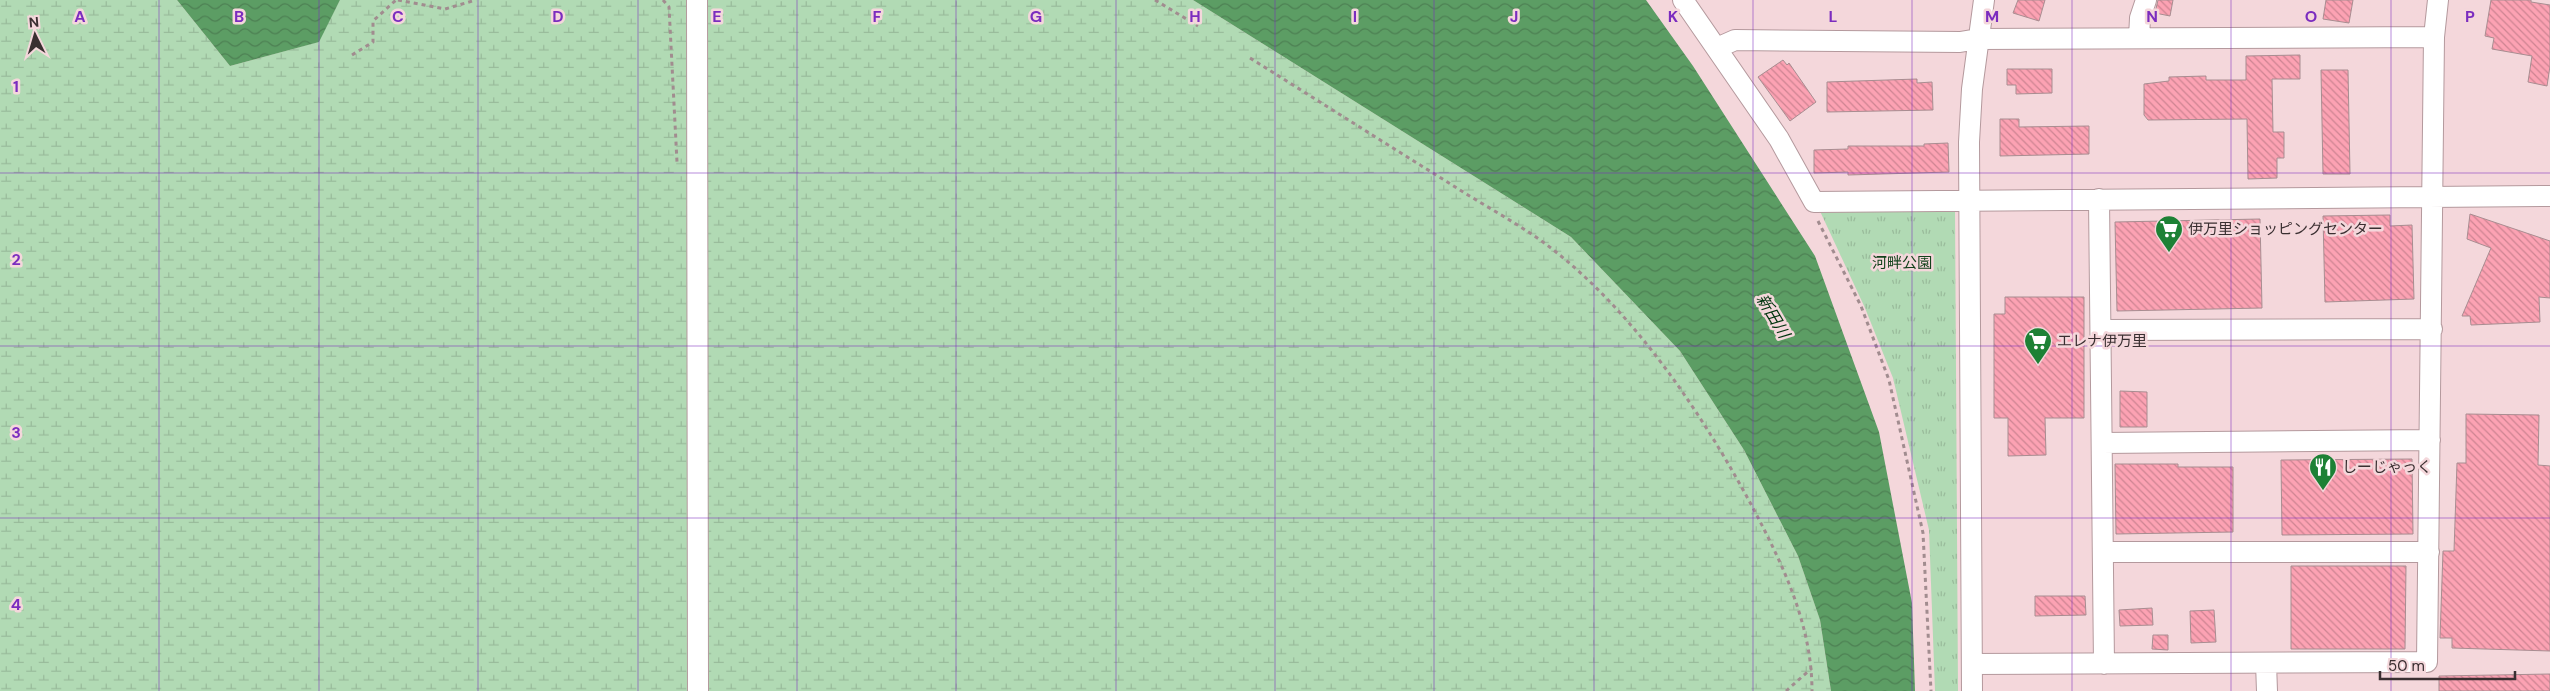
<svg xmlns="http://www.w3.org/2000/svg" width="2550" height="691" font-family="'DM Sans','Noto Sans JP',sans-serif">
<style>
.wetland{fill:url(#wetland-marsh)}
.park{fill:url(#park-tufts)}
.water{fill:url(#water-waves)}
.building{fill:url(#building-back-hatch);stroke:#a88d91}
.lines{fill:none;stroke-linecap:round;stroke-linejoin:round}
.minor-casing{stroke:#b4999d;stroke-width:22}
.path{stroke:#a18c8f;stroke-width:3;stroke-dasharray:4 4;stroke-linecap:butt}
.minor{stroke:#fff;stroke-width:20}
.grid{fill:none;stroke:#7b2cbf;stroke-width:1;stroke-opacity:0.55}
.labels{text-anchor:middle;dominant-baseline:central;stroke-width:5;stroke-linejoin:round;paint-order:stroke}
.poi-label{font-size:15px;fill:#3a2f31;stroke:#f4d7db;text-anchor:start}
.park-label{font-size:15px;fill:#12421b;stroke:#f4d7db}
.water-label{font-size:16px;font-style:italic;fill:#01340e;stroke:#f4d7db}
.grid-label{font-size:16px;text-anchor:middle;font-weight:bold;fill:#7b2cbf;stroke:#f4d7db;stroke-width:5;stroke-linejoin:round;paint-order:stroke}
</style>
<defs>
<pattern id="wetland-marsh" width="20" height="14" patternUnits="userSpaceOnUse" patternTransform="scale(1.25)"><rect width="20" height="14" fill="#b1dab4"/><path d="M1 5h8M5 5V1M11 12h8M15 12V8" fill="none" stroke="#99bb9b"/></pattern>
<pattern id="park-tufts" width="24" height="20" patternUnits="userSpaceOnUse" patternTransform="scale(1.25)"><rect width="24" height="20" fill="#b1dab4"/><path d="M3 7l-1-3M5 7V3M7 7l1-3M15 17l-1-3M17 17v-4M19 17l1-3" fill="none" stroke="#99bb9b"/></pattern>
<pattern id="water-waves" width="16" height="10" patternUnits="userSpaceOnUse" patternTransform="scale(1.25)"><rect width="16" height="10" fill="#5c9d64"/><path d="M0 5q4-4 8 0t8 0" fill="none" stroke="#4d8053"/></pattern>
<pattern id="building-back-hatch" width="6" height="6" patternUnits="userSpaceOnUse" patternTransform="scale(1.25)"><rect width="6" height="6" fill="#fca2b3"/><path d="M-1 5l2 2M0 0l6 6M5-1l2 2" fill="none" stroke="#cd8492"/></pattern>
</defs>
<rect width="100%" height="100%" fill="#f4d7db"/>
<path class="wetland" d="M0 0H177L230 66 318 42 340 0H1193L1571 237 1680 351 1744 450 1798 556 1820 620 1831 691H0Z"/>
<path class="park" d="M1819 209H1955L1958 691H1935L1929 530 1893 378 1865 308Z"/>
<path class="water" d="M177 0H340L319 42 230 66Z
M1193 0H1646L1693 66 1815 256 1879 432 1912 603 1915 691H1831L1820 620 1798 556 1744 450 1680 351 1571 237Z"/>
<path class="building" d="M2018 0H2045L2039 21 2013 13Z
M2158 0H2173L2170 16 2155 13Z
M2326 0H2353L2349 23 2323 19Z
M2491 0H2531V2L2550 5V66L2547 86 2528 82 2532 56 2492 49 2494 38 2485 36Z
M2300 55V79H2272L2273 132H2284V158H2277V178L2248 179 2247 119 2148 120 2144 115V84L2169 81V77L2206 76V80H2246V56Z
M1783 60 1787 65 1789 63 1816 102 1790 121 1758 77Z
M2007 69H2052V93L2016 94V85H2007Z
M2321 70H2348L2350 174H2323Z
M1917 79V83L1932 82 1933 110 1827 112V82Z
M2000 119H2019V127L2089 126V154L2000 156Z
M1948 143 1949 172 1848 175V172L1814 173V150L1848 149V146H1924V144Z
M2470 214 2550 241V298L2539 297 2540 322 2471 325 2470 316H2462L2491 248 2467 239Z
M2390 215V226L2412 225 2414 299 2325 302 2323 216Z
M2260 219 2262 308 2117 311 2115 222Z
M2005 297H2084V418H2045L2046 455 2008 456V418H1994V314H2005Z
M2120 391 2147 392V427H2120Z
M2466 414 2539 415 2538 465 2550 466V651L2452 648V638H2440L2443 551H2454L2457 463H2466Z
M2412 459 2413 534 2282 535 2281 460Z
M2115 464H2178V467H2233V532L2116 534Z
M2291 566H2406L2405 649H2291Z
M2035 596H2085L2086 615 2035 616Z
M2152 608 2153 625 2120 626 2119 610Z
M2214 610 2216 642 2191 643 2190 611Z
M2153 635H2168V650L2152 649Z
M2550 674V691H2439V676Z"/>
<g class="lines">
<g class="minor-casing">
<path id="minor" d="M697 0 698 691
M1683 0 1779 139 1814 202 2550 196
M2139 38 2140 18 2146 0
M1717 48 1735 40 1960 42 1978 39 2434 37
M2099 199 2104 664
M2101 330 2432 329
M2102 443 2430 440
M2103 552H2429
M2266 663 2267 691
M1972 664 2427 662 2434 37 2438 0
M1972 691 1969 142 1972 89 1984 0"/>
</g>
<path class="path" d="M398 0 445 9 476 0
M663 0 669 7 677 162
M1155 0 1198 26
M352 55 373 42V21L396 0
M1250 58C1317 100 1383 142 1449 183 1481 204 1516 222 1547 245 1633 310 1702 413 1753 508 1783 565 1812 625 1812 691
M1818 221 1861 306 1889 380 1923 533 1931 691
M1786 691 1812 668"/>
<use href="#minor" class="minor"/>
</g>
<path class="grid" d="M159 0V691M319 0V691M478 0V691M638 0V691M797 0V691M956 0V691M1116 0V691M1275 0V691M1434 0V691M1594 0V691M1753 0V691M1912 0V691M2072 0V691M2231 0V691M2391 0V691M0 173H2550M0 346H2550M0 518H2550"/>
<defs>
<g id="supermarket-pin" transform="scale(1.4375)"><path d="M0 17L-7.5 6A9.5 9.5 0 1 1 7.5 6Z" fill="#1d8135" stroke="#f4d7db"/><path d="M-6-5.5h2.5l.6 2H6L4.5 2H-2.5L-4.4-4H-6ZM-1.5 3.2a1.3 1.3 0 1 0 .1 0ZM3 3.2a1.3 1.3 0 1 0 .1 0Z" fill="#fff"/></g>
<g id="restaurant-pin" transform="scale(1.4375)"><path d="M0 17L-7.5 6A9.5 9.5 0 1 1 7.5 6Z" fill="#1d8135" stroke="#f4d7db"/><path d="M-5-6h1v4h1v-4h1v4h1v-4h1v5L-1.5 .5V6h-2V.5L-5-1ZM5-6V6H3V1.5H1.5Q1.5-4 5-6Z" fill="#fff"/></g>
</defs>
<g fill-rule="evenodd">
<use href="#supermarket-pin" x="2169" y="229"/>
<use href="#supermarket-pin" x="2038" y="341"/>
<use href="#restaurant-pin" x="2323" y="467"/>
</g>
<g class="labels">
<g class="poi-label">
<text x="2188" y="229">伊万里ショッピングセンター</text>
<text x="2057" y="341">エレナ伊万里</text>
<text x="2342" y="467">しーじゃっく</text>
</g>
<g class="park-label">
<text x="1902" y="263">河畔公園</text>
</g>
<g class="water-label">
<text transform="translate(1773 316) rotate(59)">新田川</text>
</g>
</g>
<g class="grid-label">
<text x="80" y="22">A</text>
<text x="239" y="22">B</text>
<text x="398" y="22">C</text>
<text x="558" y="22">D</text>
<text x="717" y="22">E</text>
<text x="877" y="22">F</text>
<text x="1036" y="22">G</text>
<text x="1195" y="22">H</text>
<text x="1355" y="22">I</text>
<text x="1514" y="22">J</text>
<text x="1673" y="22">K</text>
<text x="1833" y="22">L</text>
<text x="1992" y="22">M</text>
<text x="2152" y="22">N</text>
<text x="2311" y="22">O</text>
<text x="2470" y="22">P</text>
<text x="16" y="92">1</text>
<text x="16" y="265">2</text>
<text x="16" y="438">3</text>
<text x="16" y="610">4</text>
</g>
<g transform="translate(35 35) rotate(355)" stroke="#f4d7db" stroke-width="4" paint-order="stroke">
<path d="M0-4L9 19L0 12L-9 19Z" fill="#3a2f31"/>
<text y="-8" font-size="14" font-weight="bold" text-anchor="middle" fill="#3a2f31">N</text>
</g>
<path d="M2380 671v8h135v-8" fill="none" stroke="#3a2f31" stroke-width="2.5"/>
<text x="2388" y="671" font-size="15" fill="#3a2f31" stroke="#f4d7db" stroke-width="4" paint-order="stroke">50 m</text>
</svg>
